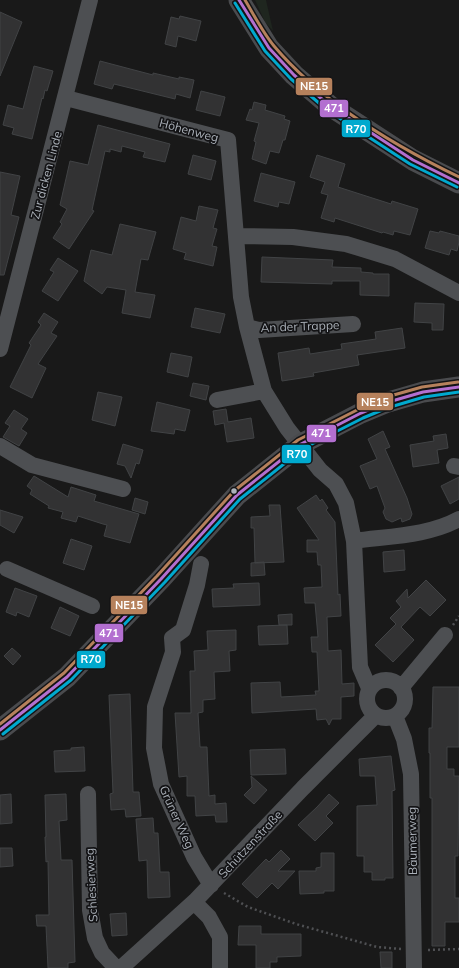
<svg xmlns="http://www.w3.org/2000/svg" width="459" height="968" font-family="Mulish,sans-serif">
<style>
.green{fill:#1f261f}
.building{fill:#323233;stroke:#414345}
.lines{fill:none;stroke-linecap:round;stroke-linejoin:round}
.path{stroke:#4f5053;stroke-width:2.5;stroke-dasharray:2 3;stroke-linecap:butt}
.minor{stroke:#4d4f52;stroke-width:16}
.major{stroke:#4a4b4e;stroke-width:21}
.bus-1-casing{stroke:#131315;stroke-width:6}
.bus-2-casing{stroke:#131315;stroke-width:6}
.bus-3-casing{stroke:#131315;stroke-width:6}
.bus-1{stroke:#b36fd0;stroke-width:3}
.bus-2{stroke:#00a9ce;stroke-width:3}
.bus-3{stroke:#b6815c;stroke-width:3}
.bus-dot{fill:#abb1b9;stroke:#131315;stroke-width:1.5}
.labels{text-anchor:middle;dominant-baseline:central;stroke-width:3.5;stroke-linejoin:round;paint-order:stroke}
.street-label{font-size:12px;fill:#abb1b9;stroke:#131315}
.line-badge{stroke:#131315;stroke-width:1.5}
.badge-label{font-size:11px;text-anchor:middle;font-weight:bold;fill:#fff}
</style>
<rect width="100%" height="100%" fill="#191919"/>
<path class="green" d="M255 0H266L273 31 265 22Z"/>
<path class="building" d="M0 12 22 22 0 76Z
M180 16 201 21 196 41 178 36 176 47 165 44 171 17 179 19Z
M100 61 153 75V73L179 79V77L194 80 190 98 176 94 175 99 114 84 112 89 94 84Z
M34 66 53 71 47 91 45 90 43 99 42 98 32 139 12 134 14 128 3 125 8 105 23 109Z
M201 91 225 97 220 116 196 110Z
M254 102 266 105 265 110 285 116 284 119 290 121 285 140H283L279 153 270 151 266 164 252 159 256 142 254 141 259 123 246 120 250 109 252 110Z
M98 125 170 144 165 162 143 157 145 152 122 146 121 152 110 149V152L105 151 92 210 94 211 69 249 53 238 62 224 60 222 67 209 60 205 70 161 88 165Z
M193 155 216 161 211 180 188 174Z
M317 155 345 164 338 187 391 204 392 201 418 209 410 235 394 231 393 235 383 232 382 233 335 218 334 222 321 218 328 195 321 193 325 182 310 177Z
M0 172 20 176 11 215 19 217 4 275H0Z
M261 173 295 182 289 204 279 202 278 207 254 201Z
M199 206 218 210 213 228 217 229 212 246 217 247 213 266 184 259 186 253 173 249 181 217 196 221Z
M120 224 156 232 148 260 141 259 135 292 155 295 150 318 122 313 126 290 107 287 102 294 84 281 91 250 112 255Z
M430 231 439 233 440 231 459 236V242L457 251 451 249 449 255 425 248Z
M262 257 333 260 332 267 361 268V272L373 273V274H389V296L360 295V281H332V284L261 282Z
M58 258 78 271 58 301 42 291 54 272 50 270Z
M415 303 444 304 443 330H432V323L414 322Z
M195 308 225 314 220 333 191 327Z
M44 313 58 322 51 333 57 336 38 364 46 368 32 398 10 387 31 345 29 343 41 325 38 322Z
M402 328 405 348 357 355 359 365 313 373 314 376 282 381 278 353 309 348 310 354 342 349 341 344 376 339 375 332Z
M171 353 192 357 188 377 167 372Z
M193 383 209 386 206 400 190 396Z
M98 392 122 397 115 426 92 420Z
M157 402 190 410 185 431 175 429 174 434 151 431Z
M226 409 228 422 251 418 254 438 227 442 224 423 215 425 213 411Z
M14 410 28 419 21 429 27 433 19 446 3 437 10 426 5 423Z
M383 431 390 447 385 449 407 498 412 514 410 519 402 522 401 518 392 522 386 519 383 512 385 508 377 486 370 489 360 466 377 459 368 439Z
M446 434 448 448 437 450 439 463 413 467 410 445 434 441 433 436Z
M123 444 143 450 139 464 136 463 131 478 125 466 117 464Z
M34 476 68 497 71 487 96 495 94 501 139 514 130 543 104 536 107 525 103 524 78 516 76 522 61 518 63 512 48 508 49 506 30 494 32 490 27 486Z
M459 477V499L450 504 441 486Z
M316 495 320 501 322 499 328 508 326 510 335 522 338 595 340 594 341 616 327 617 328 651 341 650 342 684 354 683V696L341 697V719H332L329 725 326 719 317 720 316 709 252 713 251 683 280 682 281 697 316 695 315 691H319L317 652H312L311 637H318L315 603H305L304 588 322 587 321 565H318L317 552H307V540H319L297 508Z
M135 498 148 502 145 514 132 510Z
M269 505H280L284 562 255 563 254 528H251V517L270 516Z
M0 510 23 517 14 533 0 525Z
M71 539 92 546 84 570 63 563Z
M404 550 405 570 384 572 383 552Z
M264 562 265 575 251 576V563Z
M426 580 446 600 430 616 420 607 401 627 414 640 393 662 375 645 396 624 390 618 401 607 396 601 407 589 408 598Z
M259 583 260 605 213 607 212 589 234 588 233 584Z
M15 588 37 596 29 617 17 612 16 616 6 612Z
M60 607 79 616 70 636 51 628Z
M292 614V625H279L278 615Z
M287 625 288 644 259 645 258 626Z
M236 630V650L229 651 230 671 214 672 215 699 203 700V712L198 713 200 747H207L209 796 215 795V804L226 803 227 822H216L215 815 196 816 195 796H187V776L179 777 175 713H191L190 671H195L194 651 208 650 207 631Z
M12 648 21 656 13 665 4 656Z
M433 687H459V747H447V769H454V776H459L458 856H455V898H459V922H445V946H432V798H430V753H429V728H432Z
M130 694 133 792H139L141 816 126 817 125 809 111 810 110 794 113 793 109 695Z
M84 747 85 771 55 772 54 751 71 750V748Z
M285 749 286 774 251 775 250 750Z
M391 756 395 790 392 791 393 878H385V880H372V872H364V856H357V806L377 805 375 776H360L359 759Z
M251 776 267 790 254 804 244 795 252 787Z
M11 794 12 823 0 824V795Z
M66 794 67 820 59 821 61 860H72L75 962 68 963V968H48L46 926H37L36 915H49L48 861 46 862 45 837H46L45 795Z
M329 794 339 803 326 816 333 823 315 841 298 825 317 807Z
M153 818 154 833H158L160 872H169L170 897 148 898 147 860 139 861 136 819Z
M0 848H12L13 866 0 867Z
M281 850 290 859 278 871H295L278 889 272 883 257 898 242 884 266 859 269 862Z
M321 853H334V891H324V893L300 894 299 871H316V868L321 867Z
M126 913 127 935 112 936 110 914Z
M239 926H261V934H301V956L277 957V962H270V968H256V945H238Z
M380 952H392V968H381Z"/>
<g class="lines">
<path class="path" d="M453 625 459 616
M224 893 248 907 296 924 377 947 401 949
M428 950 459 949"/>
<path class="minor" d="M66 98 228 140 241 297 247 327 264 391 287 428 320 470 336 484 346 503 354 541 360 667 369 688
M236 236 293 237 346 244 395 259 459 293
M247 327 259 330 353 324
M0 349 90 0
M217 400 264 391
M0 446 32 465 123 489
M454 466 459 467
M354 541C389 536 428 536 459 519
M201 564 197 585 183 630 172 638 173 652 155 707 154 748 161 784 194 857 211 885
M7 569 92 606
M367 699a19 19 0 1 1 38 0a19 19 0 1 1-38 0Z
M401 688 445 635
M395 716 404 739 411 774 414 968
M88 794 90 910 95 938 102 953 116 968
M194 902 209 917 220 937V968
M121 968 195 901 303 788 375 716"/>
<path class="major" d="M239 0 269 48 294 75 330 106 413 160 459 183
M0 730 67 677 161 579 237 495 301 444 361 413 385 403 423 392 459 387"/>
<g class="bus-1-casing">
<path id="bus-1" d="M239 0 269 48 294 75 330 106 413 160 459 183
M0 730 67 677 161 579 237 495 301 444 361 413 385 403 423 392 459 387"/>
</g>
<g class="bus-2-casing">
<path id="bus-2" d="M235 3 265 51 291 79 327 110 410 164 457 187
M3 734 71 680 165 582 240 499 304 448 363 418 387 408 424 397 459 392"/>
</g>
<g class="bus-3-casing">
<path id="bus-3" d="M245 0C254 15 263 33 274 46 322 103 393 145 459 177
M0 724 64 673 157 576 234 491 298 440 359 409 383 398 422 387 458 382"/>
</g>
<use href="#bus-1" class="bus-1"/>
<use href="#bus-2" class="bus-2"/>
<use href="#bus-3" class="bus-3"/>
</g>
<circle class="bus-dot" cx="234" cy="491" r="3.5"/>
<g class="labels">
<g class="street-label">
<text transform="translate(189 130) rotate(15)">Höhenweg</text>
<text transform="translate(46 175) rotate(-75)">Zur dicken Linde</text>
<text transform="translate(300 326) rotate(-2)">An der Trappe</text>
<text transform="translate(177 817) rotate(66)">Grüner Weg</text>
<text transform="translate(412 841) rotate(-91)">Bäumerweg</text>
<text transform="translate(250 844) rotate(-47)">Schützenstraße</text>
<text transform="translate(91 885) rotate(-93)">Schlesierweg</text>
</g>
</g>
<g class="line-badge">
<rect x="295" y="77" width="38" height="19" rx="4" fill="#b6815c"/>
<rect x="319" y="99" width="30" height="19" rx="4" fill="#b36fd0"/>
<rect x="341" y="119" width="30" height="19" rx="4" fill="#00a9ce"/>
<rect x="356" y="392" width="38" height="19" rx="4" fill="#b6815c"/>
<rect x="306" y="424" width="31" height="19" rx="4" fill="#b36fd0"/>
<rect x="281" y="444" width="31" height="20" rx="4" fill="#00a9ce"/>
<rect x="110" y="595" width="38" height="20" rx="4" fill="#b6815c"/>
<rect x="94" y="623" width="30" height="20" rx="4" fill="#b36fd0"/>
<rect x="76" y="650" width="30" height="19" rx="4" fill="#00a9ce"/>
</g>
<g class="badge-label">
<text x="314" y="90">NE15</text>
<text x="334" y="112">471</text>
<text x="356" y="133">R70</text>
<text x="375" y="406">NE15</text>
<text x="321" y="437">471</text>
<text x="297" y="458">R70</text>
<text x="129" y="609">NE15</text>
<text x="109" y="637">471</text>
<text x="91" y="663">R70</text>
</g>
</svg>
